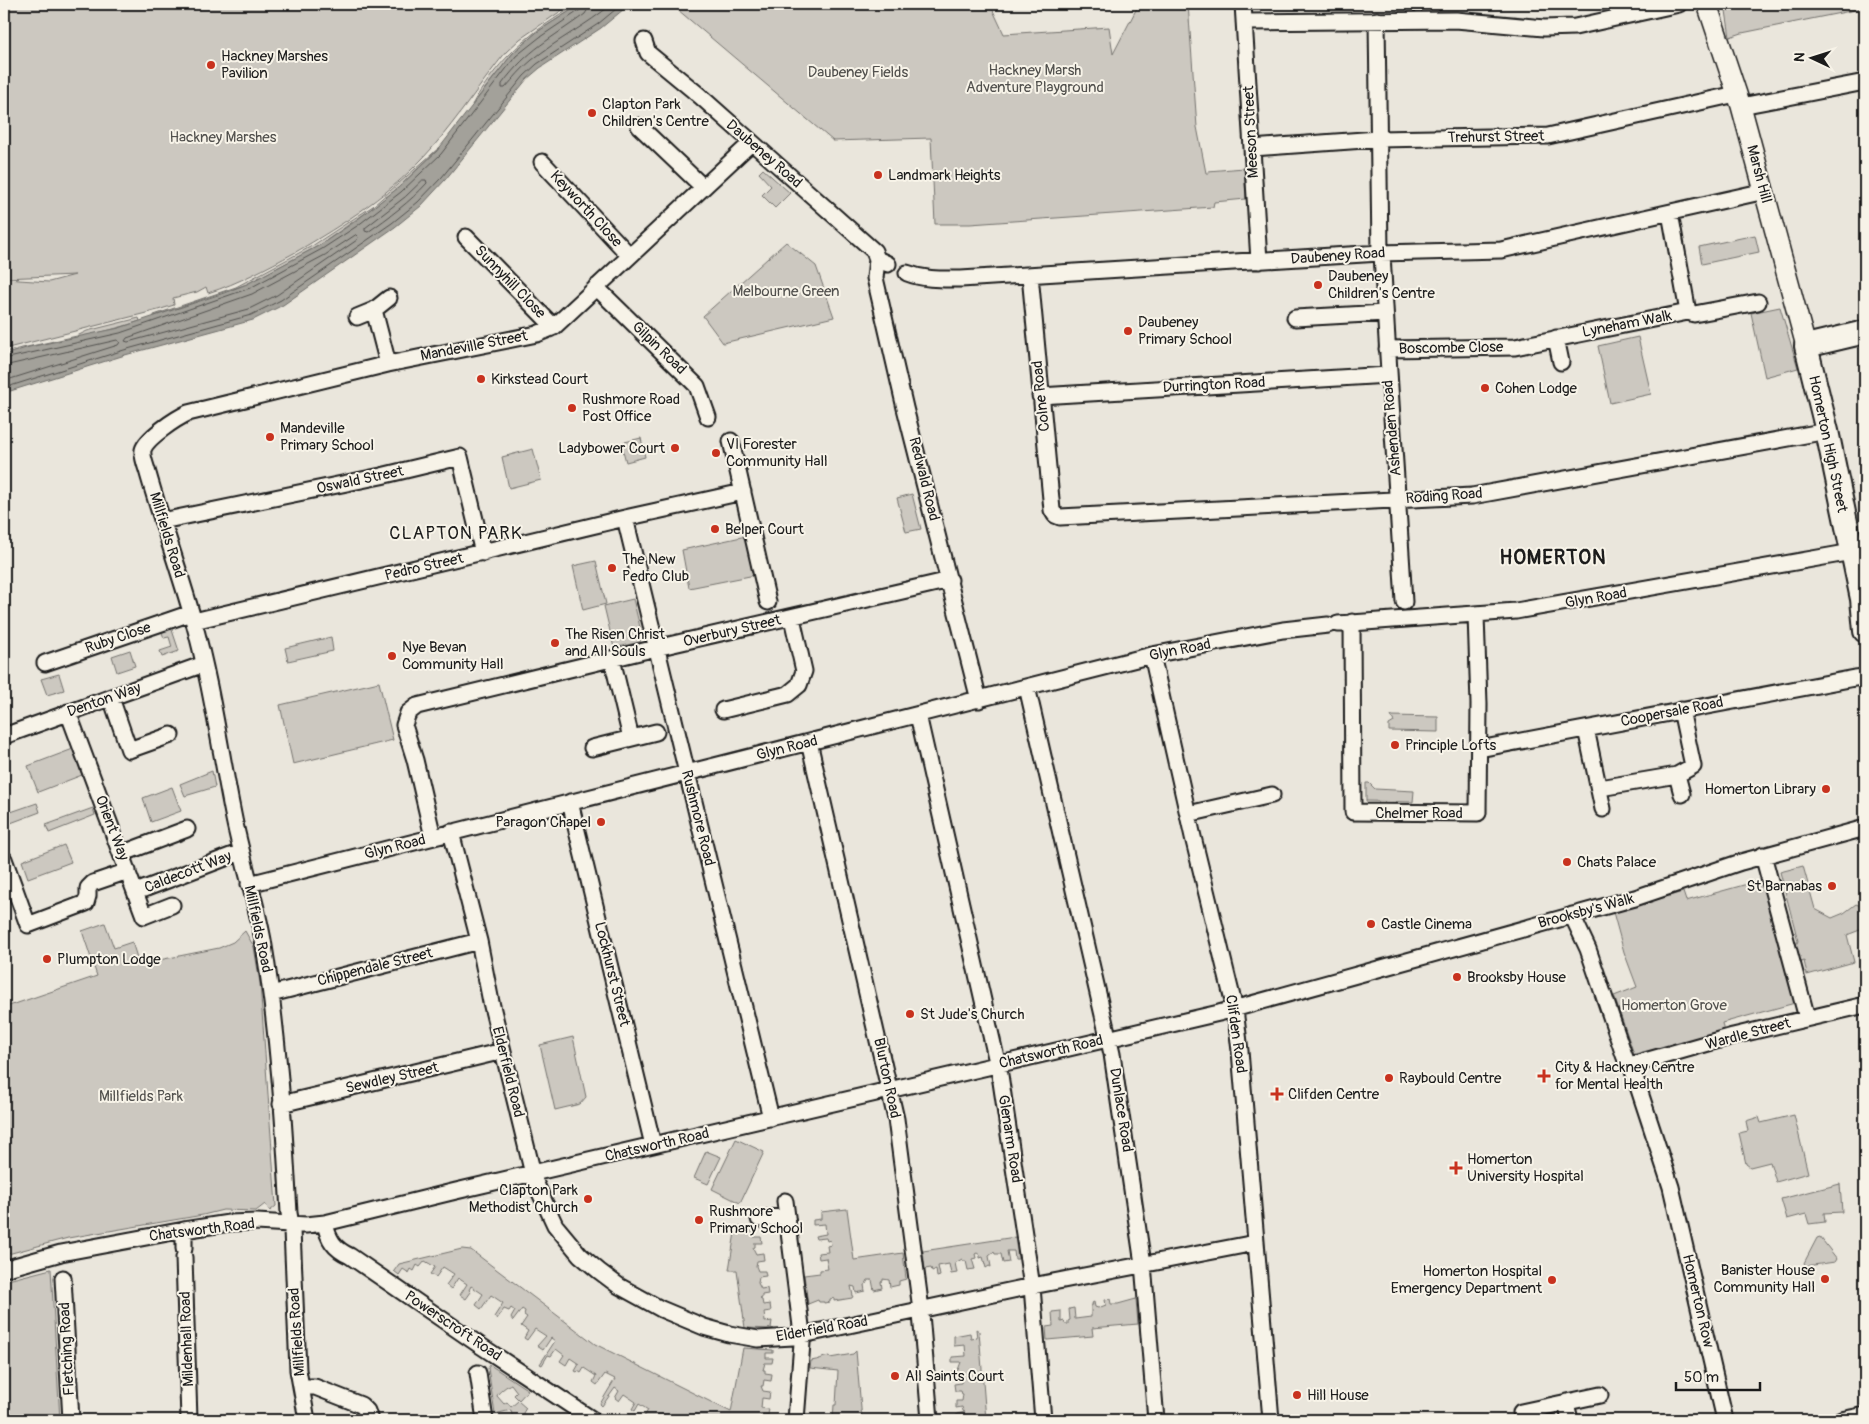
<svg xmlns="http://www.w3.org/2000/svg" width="1869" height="1424" font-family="Pangolin,sans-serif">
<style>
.green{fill:#ccc8c0;stroke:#74726e}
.water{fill:#a3a19a;stroke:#6d6c68}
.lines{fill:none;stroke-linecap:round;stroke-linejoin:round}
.shore{stroke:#52514e;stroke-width:1}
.minor-casing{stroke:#1c1c1c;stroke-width:19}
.major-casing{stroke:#1c1c1c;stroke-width:22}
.highway-casing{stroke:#1c1c1c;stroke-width:26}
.minor{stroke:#f7f3e8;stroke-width:15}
.major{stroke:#f7f3e8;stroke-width:19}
.highway{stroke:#f7f3e8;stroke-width:22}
.poi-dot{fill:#c8321e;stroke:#f7f3e8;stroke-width:2}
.labels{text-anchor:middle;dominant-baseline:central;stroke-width:4;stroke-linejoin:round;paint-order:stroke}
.poi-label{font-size:15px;fill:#1c1c1c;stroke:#f7f3e8;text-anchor:start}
.park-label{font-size:15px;fill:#51504d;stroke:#f7f3e8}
.street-label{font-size:15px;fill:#1c1c1c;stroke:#f7f3e8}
.quarter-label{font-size:18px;letter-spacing:1px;fill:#1c1c1c;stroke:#f7f3e8}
.district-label{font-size:20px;font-weight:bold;letter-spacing:1px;fill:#1c1c1c;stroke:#f7f3e8}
</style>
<rect width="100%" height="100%" fill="#eae6dc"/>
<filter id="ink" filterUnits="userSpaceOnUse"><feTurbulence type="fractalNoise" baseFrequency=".02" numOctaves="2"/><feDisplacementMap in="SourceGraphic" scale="10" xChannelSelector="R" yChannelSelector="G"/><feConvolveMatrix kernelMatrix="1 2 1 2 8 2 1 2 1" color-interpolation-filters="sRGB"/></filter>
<g filter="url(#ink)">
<path class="green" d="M4 4H571L520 39 506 52C481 83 459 117 432 148 394 192 344 224 294 253 266 268 239 283 208 293L206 287 197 292 173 298 174 305 158 310 4 349V279L49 282 75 275 4 278Z
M578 4H581L537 32 513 53 472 105C477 95 484 86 491 76 516 43 543 25 578 4Z
M671 4H990L1004 34 1109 27 1113 54 1139 4H1188L1197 127 1206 173H1209L1208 171 1244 168 1246 199 1214 202 1213 207 970 224H935L931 138 833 141Z
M1725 4H1865V8L1742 33 1730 37Z
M440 147 398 188 374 207 320 245 247 284 154 316V315L236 287 312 246 373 206Z
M763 169 790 193 775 208 762 195 771 186 759 173Z
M1755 235 1759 252 1702 264 1699 247Z
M786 242 816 266 834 317 723 343 703 316Z
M1780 307 1798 368 1765 377 1751 313Z
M139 318 140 321C96 336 49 342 4 355V352L77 336 87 331Z
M1638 337 1651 394 1610 403 1598 346Z
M641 438 645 457 626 462 621 443Z
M533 449 541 480 509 488 502 457Z
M912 494 921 529 906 532 897 498Z
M746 536 755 575 689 588 682 550Z
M596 561 606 604 583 610 573 566Z
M633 599 642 635 640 642 614 648 604 606Z
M171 627 179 651 162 657 160 651 172 647 169 637 164 638 161 630Z
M331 637 333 651 288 661 285 648Z
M130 650 135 666 117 672 112 656Z
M59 674 64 690 47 695 41 679Z
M379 682 393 740 293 764 280 705Z
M1391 716 1438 717V732L1389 731V725L1394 722Z
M73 749 82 775 38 792 28 766Z
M212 771 215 787 185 796 180 784Z
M1366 783H1369L1375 789 1414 791 1413 802 1366 801Z
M172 787 181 811 151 822 143 798Z
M37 803 40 812 8 824 5 814Z
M93 808 95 815 49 833 46 825Z
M64 845 71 862 28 878 22 861Z
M1803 866 1815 909 1832 918 1844 913 1856 904 1863 907 1865 928 1847 935 1854 962 1807 975 1804 961 1800 963 1796 945 1798 941 1780 872Z
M1762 880 1795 1003 1722 1023 1724 1033 1635 1057 1614 996 1637 987 1624 952 1613 912 1683 892 1686 901Z
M105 923 114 948 132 942 139 964 219 948 233 942 245 931 254 947 260 983 276 1206 270 1211 265 1204 256 1211 223 1210 203 1215 68 1238 4 1255V1001L6 1007 97 976 82 931Z
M573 1037 586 1097 580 1104 555 1110 540 1045Z
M1794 1115 1808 1173 1776 1182 1770 1162 1750 1167 1746 1164 1739 1133 1748 1131 1746 1121 1759 1117 1761 1123Z
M736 1139 764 1152 740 1203 712 1189Z
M706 1151 721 1157 708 1184 694 1178Z
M1840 1184 1842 1212 1824 1213 1825 1222 1809 1224 1806 1214 1787 1219 1781 1199Z
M847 1209 854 1260 903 1253 906 1279 899 1281V1285L890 1287 889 1280 883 1279V1281L881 1282 882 1288 874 1290 872 1280H868L866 1284 864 1285 865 1291 856 1293 855 1287 851 1286 853 1296 852 1298 834 1301V1298L830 1299V1302L824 1303V1302H819L818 1300 808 1304 804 1275 820 1273V1270L828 1269 826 1258 819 1259 818 1253 828 1252 827 1246 831 1245 830 1240 827 1241 826 1238 816 1239 815 1236 826 1234 825 1224 813 1225V1220L821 1219V1212Z
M736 1226 752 1228 753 1237H761L762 1243H755V1247L753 1248 756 1254 763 1253 764 1260 757 1261 756 1266 758 1271H765L766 1276 759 1277 758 1283 761 1289 767 1288 768 1294 762 1295V1298L760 1299 762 1300 763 1305 770 1304 771 1311 764 1312 765 1322 772 1321 771 1328 774 1329 745 1328 737 1270H729Z
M1015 1237 1018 1259H1015L1014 1251H1007L1009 1262 1003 1263 1001 1254H995L994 1252 989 1256 991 1267 989 1266 986 1268 983 1257 980 1258V1255L977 1253 975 1254 976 1258 972 1259 975 1269 968 1270 966 1261H963L962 1259 955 1263 957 1273 951 1274 949 1264 938 1266 940 1276 937 1277 936 1269 932 1271 931 1268 925 1269 923 1251Z
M1820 1237 1837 1259 1835 1262 1806 1266 1804 1263 1817 1238Z
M462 1249 471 1250 595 1344 731 1412 743 1348 773 1350V1353H766V1358H773L772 1363H765L763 1370H765V1373L772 1374 771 1381 764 1380 763 1386H761L763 1391 770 1392 769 1399 762 1398 761 1408 769 1409 768 1415H761L760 1420H658L653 1417 648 1420 644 1417 648 1410 639 1404 635 1411 632 1409 636 1402 624 1394 619 1401 615 1398 619 1391 615 1388 602 1406 600 1404 615 1379 605 1374 597 1385 593 1382 596 1376 584 1368 581 1373 578 1371 577 1372 575 1371 579 1364 570 1358 566 1365 560 1361 564 1355 556 1349 551 1356 548 1355 542 1365 540 1364 555 1341 551 1338 543 1350 537 1346 546 1336 535 1329 527 1340 524 1338 528 1331 521 1326 527 1317 524 1315 525 1311 522 1309 513 1321 511 1318 515 1311 511 1308 509 1311 504 1309 497 1319 494 1317 503 1303 491 1295 481 1309 476 1305 483 1294 471 1286 469 1290 471 1292 466 1299 460 1295 467 1284 458 1278 451 1289 446 1285 454 1274 443 1267 436 1277 430 1274 435 1267 425 1261 420 1267 417 1265 414 1271 411 1269 409 1273 403 1269 399 1275 394 1271 399 1264Z
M51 1269 60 1420H4V1281Z
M1110 1299 1111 1304H1118L1136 1299 1138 1324 1092 1328 1093 1336 1047 1340 1046 1327 1053 1326 1052 1312 1061 1311V1322L1064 1321 1065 1324H1068V1321L1070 1320 1069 1309 1074 1308 1075 1319 1091 1317V1305H1093L1092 1303 1094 1302 1095 1307 1098 1308 1106 1305 1105 1300Z
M976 1329 979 1331 986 1420H960L959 1418H957V1414L965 1412 963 1411 962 1407 956 1408V1401H962L963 1394H962L961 1391H955L954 1384 961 1383 962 1379H960V1374L953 1375V1371L958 1370 961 1362H952V1357L966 1356 965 1345 954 1346V1336L970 1333 971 1339 977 1338Z
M856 1351 862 1420H833L834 1405H836L838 1371 810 1368 811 1361C819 1360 823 1357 829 1356L830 1358 853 1354Z
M490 1365 528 1390 519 1400 514 1395 517 1392 511 1384C508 1385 497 1393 497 1396L504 1404 507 1402 511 1407 518 1401 526 1408 523 1413 526 1418 531 1419 534 1414 538 1416 536 1420H519L518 1418 513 1419 511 1410 495 1414 488 1368Z"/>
<path class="water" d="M581 4H630L601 28 540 68 527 79 445 180 421 206 395 227 283 305 253 320 125 355 4 393V355L29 347 119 328 224 293 247 284 320 245 354 222 398 188 437 151 513 53 537 32Z"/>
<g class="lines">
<path class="shore" d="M589 4 588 9 585 14C551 39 528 49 502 84V88H505C514 78 522 68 532 60 558 39 587 25 612 4
M423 180H426L427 183C410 202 389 217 368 232L365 231V228L405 197Z
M356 235 358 237 357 240 277 295 249 309 128 342 125 341 127 338 252 294 325 255Z
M4 359 120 333 250 288 322 249 357 226 401 192 441 154 516 56 540 37 580 10 583 4
M4 366 117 340 120 342 118 345 4 381
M4 388 124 350 251 315 281 300 392 223 418 202 442 177 524 76 537 64 598 24 622 4"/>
<g class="minor-casing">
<path id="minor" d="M1243 4 1259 261
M1377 20 1380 253
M1244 22 1456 20 1544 28 1575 27 1679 4
M644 41 648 53 700 96 874 251 877 259 888 264
M1741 106 1865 82
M639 126 703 187
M1252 148 1378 139 1548 136 1736 94
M542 162 630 256
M1670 213 1688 312
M466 237 554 327
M1382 253C1388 369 1397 486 1404 602
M877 259 875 278 905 408 979 700
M907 273C925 280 942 279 961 279L1380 253 1501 250 1765 191
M1030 275 1052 510 1055 515 1060 517 1472 496 1827 431
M596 287 697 386 708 417
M374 310 388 364
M1688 312 1694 314 1758 302
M357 317 374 310 389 298
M1295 318 1385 313
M1556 338 1561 362
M1387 349 1515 347 1688 312
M1040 396 1388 375
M731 441 768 602
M625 518 771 1118
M162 521 381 476 460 457 483 553
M194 621 625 518 743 492
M1352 622 1353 812 1478 813 1479 704 1476 615
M1338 624 1516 611 1852 552
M1152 655 1193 837 1235 1009 1240 1051 1271 1420
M612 659 631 738
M45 663 191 613
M1027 687 1112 1054 1143 1264 1156 1420
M111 698 129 750 171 735
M723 710 788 694 799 685 804 671 792 618
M68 712 144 916 172 905
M918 715 1000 1075 1032 1287 1043 1420
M1586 729 1603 809
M4 736 204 664
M809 742 896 1119 920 1302 930 1420
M592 748 656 732
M1479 749 1855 678 1865 677
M1677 775 1682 794
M1600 788 1677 775 1693 766 1681 710
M570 802 653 1145
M1188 814 1272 795
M451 832 479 941 491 1002 535 1182 555 1225 580 1255 599 1271 619 1286 661 1309 704 1327 729 1334 758 1339 793 1337 1027 1287 1255 1243
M433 837 415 760 404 725 408 713 417 706 656 648 950 580
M121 854 187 829
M1763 855 1807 1018
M4 859 28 925 86 903 88 896V888L93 883 128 871
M249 884 1152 655 1283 630 1328 625
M136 892 241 852
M1572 915 1588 949 1624 1055 1627 1063 1631 1065 1671 1187 1725 1420
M271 994 479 941
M1631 1065 1733 1036 1865 1005
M281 1104 503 1051
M785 1201 801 1326 802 1343 796 1420
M759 1219 787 1216
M325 1223C328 1239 334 1249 350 1256L481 1346 593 1420
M184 1230V1249
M184 1257 189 1420
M4 1269 61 1253 184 1230 229 1223 257 1222 306 1225 325 1223 456 1191 1219 1013 1635 898 1741 862 1865 828
M63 1278 71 1420
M478 1373 485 1420
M301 1387H315L361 1405 367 1411 370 1420
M1566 1403 1570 1420
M307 1420 298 1370 292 1230 289 1213C284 1122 278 1030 263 940 255 897 241 856 233 814 220 749 211 683 193 619 179 569 161 520 147 470 145 464 142 456 143 450 146 438 177 418 188 413L388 364 537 334 554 327 751 143
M1523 1420 1521 1412 1600 1395
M1841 1420 1865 1415"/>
</g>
<g class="major-casing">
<path id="major" d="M1707 4 1741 106 1806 346"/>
</g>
<g class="highway-casing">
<path id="highway" d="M1865 332 1806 346 1827 431 1862 599 1865 631"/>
</g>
<use href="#minor" class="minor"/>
<use href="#major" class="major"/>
<use href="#highway" class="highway"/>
</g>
</g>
<g class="poi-dot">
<circle cx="211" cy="65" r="5"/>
<circle cx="592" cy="113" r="5"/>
<circle cx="878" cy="175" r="5"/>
<circle cx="1318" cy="285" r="5"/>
<circle cx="1128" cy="331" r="5"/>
<circle cx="481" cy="379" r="5"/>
<circle cx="1485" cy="388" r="5"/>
<circle cx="572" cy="408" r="5"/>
<circle cx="270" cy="437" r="5"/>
<circle cx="675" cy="448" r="5"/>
<circle cx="716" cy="453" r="5"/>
<circle cx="715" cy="529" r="5"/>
<circle cx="612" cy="568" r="5"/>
<circle cx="555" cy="643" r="5"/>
<circle cx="392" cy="656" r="5"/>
<circle cx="1395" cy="745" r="5"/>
<circle cx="1826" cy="789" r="5"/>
<circle cx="601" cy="822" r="5"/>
<circle cx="1567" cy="862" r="5"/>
<circle cx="1832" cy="886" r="5"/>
<circle cx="1371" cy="924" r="5"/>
<circle cx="47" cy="959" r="5"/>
<circle cx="1457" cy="977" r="5"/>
<circle cx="910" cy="1014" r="5"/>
<path d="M1541.5 1068.5h5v5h5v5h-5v5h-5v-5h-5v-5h5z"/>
<circle cx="1389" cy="1078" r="5"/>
<path d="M1274.5 1086.5h5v5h5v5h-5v5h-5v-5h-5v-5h5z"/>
<path d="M1453.5 1160.5h5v5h5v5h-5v5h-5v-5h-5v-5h5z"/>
<circle cx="588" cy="1199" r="5"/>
<circle cx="699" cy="1220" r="5"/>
<circle cx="1825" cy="1279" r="5"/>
<circle cx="1552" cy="1280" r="5"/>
<circle cx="895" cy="1376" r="5"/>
<circle cx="1297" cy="1395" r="5"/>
</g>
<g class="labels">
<g class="poi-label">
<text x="221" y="56">Hackney Marshes<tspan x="221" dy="17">Pavilion</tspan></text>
<text x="602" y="104">Clapton Park<tspan x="602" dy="17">Children's Centre</tspan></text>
<text x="888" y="175">Landmark Heights</text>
<text x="1328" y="276">Daubeney<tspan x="1328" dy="17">Children's Centre</tspan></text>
<text x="1138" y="322">Daubeney<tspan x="1138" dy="17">Primary School</tspan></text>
<text x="491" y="379">Kirkstead Court</text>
<text x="1495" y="388">Cohen Lodge</text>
<text x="582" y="399">Rushmore Road<tspan x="582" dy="17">Post Office</tspan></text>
<text x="280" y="428">Mandeville<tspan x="280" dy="17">Primary School</tspan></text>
<text x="726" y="444">VI Forester<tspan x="726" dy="17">Community Hall</tspan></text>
<text x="665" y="448" text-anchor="end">Ladybower Court</text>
<text x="725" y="529">Belper Court</text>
<text x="622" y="559">The New<tspan x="622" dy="17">Pedro Club</tspan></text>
<text x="565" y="634">The Risen Christ<tspan x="565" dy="17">and All Souls</tspan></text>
<text x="402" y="647">Nye Bevan<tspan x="402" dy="17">Community Hall</tspan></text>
<text x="1405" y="745">Principle Lofts</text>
<text x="1816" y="789" text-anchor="end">Homerton Library</text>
<text x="591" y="822" text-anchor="end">Paragon Chapel</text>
<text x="1577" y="862">Chats Palace</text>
<text x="1822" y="886" text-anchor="end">St Barnabas</text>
<text x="1381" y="924">Castle Cinema</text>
<text x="57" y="959">Plumpton Lodge</text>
<text x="1467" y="977">Brooksby House</text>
<text x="920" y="1014">St Jude's Church</text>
<text x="1555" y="1067">City &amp; Hackney Centre<tspan x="1555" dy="17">for Mental Health</tspan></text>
<text x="1399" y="1078">Raybould Centre</text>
<text x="1288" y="1094">Clifden Centre</text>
<text x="1467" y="1159">Homerton<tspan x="1467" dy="17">University Hospital</tspan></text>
<text x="578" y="1190" text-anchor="end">Clapton Park<tspan x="578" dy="17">Methodist Church</tspan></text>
<text x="709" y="1211">Rushmore<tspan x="709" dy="17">Primary School</tspan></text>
<text x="1815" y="1270" text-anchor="end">Banister House<tspan x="1815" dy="17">Community Hall</tspan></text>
<text x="1542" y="1271" text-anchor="end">Homerton Hospital<tspan x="1542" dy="17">Emergency Department</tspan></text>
<text x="905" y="1376">All Saints Court</text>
<text x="1307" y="1395">Hill House</text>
</g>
<g class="park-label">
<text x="1035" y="70">Hackney Marsh<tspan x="1035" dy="17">Adventure Playground</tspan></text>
<text x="858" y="72">Daubeney Fields</text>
<text x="223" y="137">Hackney Marshes</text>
<text x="786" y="291">Melbourne Green</text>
<text x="1674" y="1005">Homerton Grove</text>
<text x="141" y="1096">Millfields Park</text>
</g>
<g class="street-label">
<text transform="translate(1251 132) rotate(-93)">Meeson Street</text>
<text transform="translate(1496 137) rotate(-1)">Trehurst Street</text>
<text transform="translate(764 154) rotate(41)">Daubeney Road</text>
<text transform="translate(1759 174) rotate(75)">Marsh Hill</text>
<text transform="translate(586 209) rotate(47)">Keyworth Close</text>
<text transform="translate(1338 256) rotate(-4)">Daubeney Road</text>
<text transform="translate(510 282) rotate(46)">Sunnyhill Close</text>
<text transform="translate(1627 324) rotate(-11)">Lyneham Walk</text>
<text transform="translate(474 346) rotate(-11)">Mandeville Street</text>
<text transform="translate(659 348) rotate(44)">Gilpin Road</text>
<text transform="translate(1451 348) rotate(-1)">Boscombe Close</text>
<text transform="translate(1214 385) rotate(-3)">Durrington Road</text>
<text transform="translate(1041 396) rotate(-96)">Colne Road</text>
<text transform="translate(1392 428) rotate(-95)">Ashenden Road</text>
<text transform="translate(1828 444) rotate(78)">Homerton High Street</text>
<text transform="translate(924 479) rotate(76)">Redwald Road</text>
<text transform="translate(360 480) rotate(-12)">Oswald Street</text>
<text transform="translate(1444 496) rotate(-4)">Roding Road</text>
<text transform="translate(167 535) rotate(73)">Millfields Road</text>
<text transform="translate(424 567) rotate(-13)">Pedro Street</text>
<text transform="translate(1596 598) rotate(-10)">Glyn Road</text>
<text transform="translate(732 631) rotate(-13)">Overbury Street</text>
<text transform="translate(118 638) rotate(-19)">Ruby Close</text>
<text transform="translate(1180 650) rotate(-11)">Glyn Road</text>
<text transform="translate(104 700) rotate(-19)">Denton Way</text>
<text transform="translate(1672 712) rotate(-11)">Coopersale Road</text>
<text transform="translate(787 748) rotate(-14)">Glyn Road</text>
<text x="1419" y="813">Chelmer Road</text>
<text transform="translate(698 818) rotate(76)">Rushmore Road</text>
<text transform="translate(112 828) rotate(69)">Orient Way</text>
<text transform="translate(395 847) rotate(-14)">Glyn Road</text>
<text transform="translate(188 872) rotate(-21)">Caldecott Way</text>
<text transform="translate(1586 911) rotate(-15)">Brooksby's Walk</text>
<text transform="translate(258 929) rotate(78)">Millfields Road</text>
<text transform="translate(375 967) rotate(-14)">Chippendale Street</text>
<text transform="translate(612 974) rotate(76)">Lockhurst Street</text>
<text transform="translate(1236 1034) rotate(82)">Clifden Road</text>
<text transform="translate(1748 1034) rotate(-15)">Wardle Street</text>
<text transform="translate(1051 1052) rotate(-13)">Chatsworth Road</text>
<text transform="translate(508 1072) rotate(76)">Elderfield Road</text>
<text transform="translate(392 1078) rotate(-13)">Sewdley Street</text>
<text transform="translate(887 1078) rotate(78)">Blurton Road</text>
<text transform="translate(1121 1110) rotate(81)">Dunlace Road</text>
<text transform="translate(1010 1139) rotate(81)">Glenarm Road</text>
<text transform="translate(657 1145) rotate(-13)">Chatsworth Road</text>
<text transform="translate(202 1230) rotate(-7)">Chatsworth Road</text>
<text transform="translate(1698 1301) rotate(77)">Homerton Row</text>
<text transform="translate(453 1326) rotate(34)">Powerscroft Road</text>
<text transform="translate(822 1329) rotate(-10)">Elderfield Road</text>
<text transform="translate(297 1332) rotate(-94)">Millfields Road</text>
<text transform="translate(187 1339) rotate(-92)">Mildenhall Road</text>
<text transform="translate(67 1349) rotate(-93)">Fletching Road</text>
</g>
<g class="quarter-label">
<text x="456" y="533">CLAPTON PARK</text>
</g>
<g class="district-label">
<text x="1553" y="557">HOMERTON</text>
</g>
</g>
<rect width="1869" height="1424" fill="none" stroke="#f7f3e8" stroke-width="20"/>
<rect x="10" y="10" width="1849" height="1404" fill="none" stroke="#1c1c1c" stroke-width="2" filter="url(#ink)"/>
<g transform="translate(1812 58) rotate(274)" stroke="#f7f3e8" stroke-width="4" paint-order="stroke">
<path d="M0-4L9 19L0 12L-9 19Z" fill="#1c1c1c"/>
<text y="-8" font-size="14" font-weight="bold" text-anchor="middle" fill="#1c1c1c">N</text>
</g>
<path d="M1676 1382v8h84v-8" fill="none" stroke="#1c1c1c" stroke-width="2.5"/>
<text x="1684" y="1382" font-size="15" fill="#1c1c1c" stroke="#f7f3e8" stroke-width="4" paint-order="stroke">50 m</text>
</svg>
